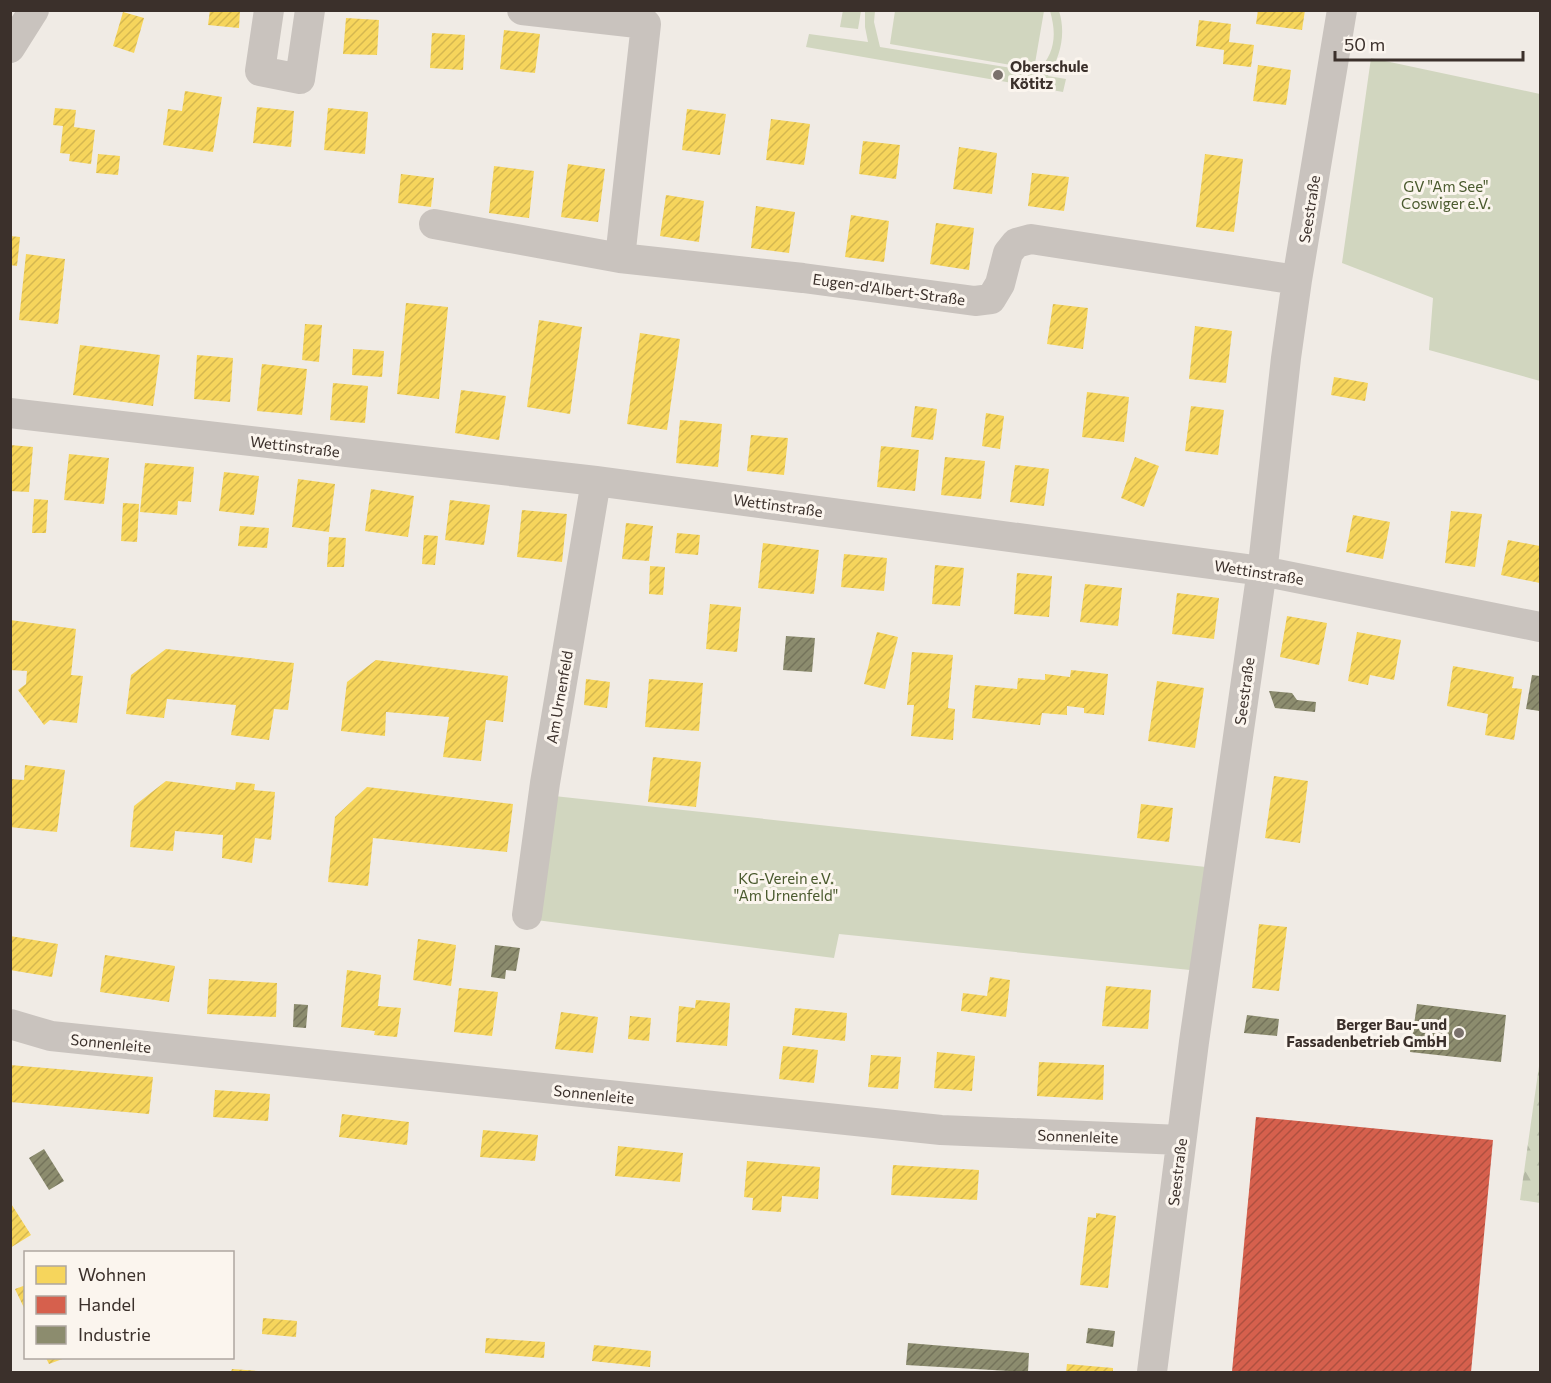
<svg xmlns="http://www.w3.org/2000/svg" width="1551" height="1383" font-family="Commissioner,sans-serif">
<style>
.forest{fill:url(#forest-firs)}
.garden{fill:#d1d6bf}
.homes{fill:url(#homes-hatch)}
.shops{fill:url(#shops-hatch)}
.industry{fill:url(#industry-hatch)}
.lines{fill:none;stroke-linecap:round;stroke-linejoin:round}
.minor{stroke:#c9c3be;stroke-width:30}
.poi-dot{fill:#7a716c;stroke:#fbf5ee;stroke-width:2}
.labels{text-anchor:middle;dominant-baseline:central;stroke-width:6;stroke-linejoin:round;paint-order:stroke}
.poi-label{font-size:15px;font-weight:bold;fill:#3b302b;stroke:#fbf5ee;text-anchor:start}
.park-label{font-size:15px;fill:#4a5a2e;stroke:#fbf5ee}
.street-label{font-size:15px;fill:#3b302b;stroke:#fbf5ee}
</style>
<defs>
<pattern id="forest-firs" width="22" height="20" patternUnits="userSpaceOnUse" patternTransform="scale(1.5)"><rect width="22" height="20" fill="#d1d6bf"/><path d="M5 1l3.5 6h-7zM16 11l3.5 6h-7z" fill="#b4b8a4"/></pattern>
<pattern id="homes-hatch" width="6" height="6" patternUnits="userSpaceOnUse" patternTransform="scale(1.5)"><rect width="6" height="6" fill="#f6d55c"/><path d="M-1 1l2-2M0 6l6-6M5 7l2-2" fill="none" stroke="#d4b750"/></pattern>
<pattern id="shops-hatch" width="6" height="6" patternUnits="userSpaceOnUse" patternTransform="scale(1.5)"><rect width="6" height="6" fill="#d6604d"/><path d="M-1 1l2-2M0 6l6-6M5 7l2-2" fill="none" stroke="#af5040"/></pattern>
<pattern id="industry-hatch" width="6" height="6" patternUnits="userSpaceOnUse" patternTransform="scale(1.5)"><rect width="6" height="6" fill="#8c8c6e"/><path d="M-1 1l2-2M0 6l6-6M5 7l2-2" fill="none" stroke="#74735b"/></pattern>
</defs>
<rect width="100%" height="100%" fill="#f0ebe5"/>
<path class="forest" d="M1540 1059V1203L1520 1200Z"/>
<path class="garden" d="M843 10 861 11 858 29 840 27Z
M865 11H875L874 22 880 47 1037 72C1055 54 1057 35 1050 11H1059C1066 33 1061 56 1048 76L1066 79 1063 92 806 47 809 34 868 42 865 27Z
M895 11H1044L1034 69 890 44Z
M1371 58 1540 94V381L1429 350 1433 298 1342 263Z
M554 796 1206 867 1190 970 839 934 834 958 536 920Z"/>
<path class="homes" d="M210 10H240L239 28 208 25Z
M1258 10H1305L1302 30 1256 24Z
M123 12 144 18 134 53 113 46Z
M346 18 379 20 377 55 343 54Z
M1199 20 1231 24 1229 42 1254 45 1251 67 1223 64 1224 50 1196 46Z
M504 30 540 34 535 73 500 69Z
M432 33 465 35 463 70 430 68Z
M1258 65 1291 70 1286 105 1253 101Z
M185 91 222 97 213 152 163 145 168 109 182 111Z
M257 107 294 111 291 147 253 143Z
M55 108 76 110 74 127 95 130 91 164 69 161 70 154 60 153 63 126 53 125Z
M328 108 368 112 365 154 324 150Z
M687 109 726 114 720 155 682 150Z
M771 119 810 124 804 165 766 160Z
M863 141 900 145 896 179 859 174Z
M959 147 997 153 992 194 953 189Z
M98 154 120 156 118 175 96 173Z
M1205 154 1243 159 1234 232 1196 227Z
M568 164 605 169 598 222 561 217Z
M494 166 534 171 529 218 489 213Z
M1032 173 1069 177 1064 211 1028 206Z
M401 174 434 178 431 207 398 203Z
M666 195 704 201 699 242 660 236Z
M756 206 795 212 789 253 751 248Z
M851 215 889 221 884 262 845 257Z
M936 223 974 228 969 270 930 264Z
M10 236 20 237 17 266 10 265Z
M26 254 65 259 58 324 19 320Z
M406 303 448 307 439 399 397 394Z
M1053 304 1088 308 1083 349 1047 344Z
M539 320 582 327 570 414 527 407Z
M305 324 322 325 319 362 302 360Z
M1195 326 1232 331 1226 383 1189 379Z
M640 333 680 339 667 430 627 424Z
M80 345 160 355 153 406 73 395Z
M353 349 384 351 382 377 352 375Z
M197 355 233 358 230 402 194 399Z
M262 364 307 369 302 415 257 411Z
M1334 377 1368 383 1365 401 1331 395Z
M333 383 368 386 365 423 330 420Z
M461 390 506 396 499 440 455 433Z
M1087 392 1129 397 1124 442 1082 437Z
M915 406 937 409 933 440 911 437Z
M1191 406 1224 410 1218 455 1185 451Z
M986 413 1004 416 1000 449 982 446Z
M680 420 722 424 718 467 676 463Z
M751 435 788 438 784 475 747 471Z
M10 445 33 447 29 492 10 491Z
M881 446 919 450 915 491 877 487Z
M69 454 109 458 104 504 64 500Z
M945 457 985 461 981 499 941 495Z
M1135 457 1159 466 1144 507 1121 498Z
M145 463 194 467 191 502 178 501 177 515 140 512Z
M1015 465 1049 469 1044 506 1010 502Z
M224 472 259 476 254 515 219 511Z
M298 479 335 484 329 532 292 527Z
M371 489 414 496 408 537 365 531Z
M34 499 48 500 46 533H32Z
M450 500 490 505 484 545 445 540Z
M123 503 139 504 137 542 121 541Z
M522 510 567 514 562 562 517 557Z
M1451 511 1482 514 1475 567 1445 563Z
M1353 515 1390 522 1383 559 1346 552Z
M626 523 653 526 649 561 622 559Z
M240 526 269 528 267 548 238 546Z
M677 533 700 535 698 555 675 553Z
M424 535 438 536 435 565 422 564Z
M329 537 346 538 344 567H327Z
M1508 540 1540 546V583L1501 575Z
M763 543 819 550 814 594 758 588Z
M844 554 887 558 884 591 841 587Z
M935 565 964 568 960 606 932 604Z
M650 566 665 567 663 595 649 594Z
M1017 573 1052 576 1049 617 1014 614Z
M1085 584 1122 588 1118 626 1080 622Z
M1177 593 1219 598 1214 639 1172 634Z
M710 604 741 607 737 652 706 649Z
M1287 616 1327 623 1319 665 1280 657Z
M10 620 76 629 71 675 83 676 77 723 50 720 44 725 18 690 26 684 27 671 10 670Z
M877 632 898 637 885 689 864 684Z
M1357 632 1401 640 1394 680 1370 675 1368 685 1348 681Z
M166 649 294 663 288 710 274 709 269 740 231 735 236 705 167 699 164 718 126 714 131 675Z
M912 652 953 655 948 708 955 709 953 740 911 736 914 705H907Z
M376 660 508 676 503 722 486 720 481 761 443 757 449 717 386 712 385 736 341 731 347 682Z
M1453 666 1514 677 1512 688 1522 689 1514 740 1485 735 1488 714 1447 706Z
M1071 670 1108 674 1104 715 1084 713V708L1067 706V715L1042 713 1040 725 972 718 975 685 1017 689 1018 678 1045 680V674L1070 677Z
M586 679 610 682 607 708 584 705Z
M649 679 703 683 699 731 645 727Z
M1157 681 1204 688 1195 748 1148 741Z
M653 757 701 762 696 807 648 802Z
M25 765 65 770 57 832 10 827V779L24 780Z
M1274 776 1308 781 1300 843 1265 838Z
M166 781 235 790 236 782 255 784 254 790 275 792 271 840 255 838 252 863 222 858 223 835 175 831 173 851 130 847 134 806Z
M367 787 513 804 507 852 373 838 368 886 328 882 335 817Z
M1141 804 1173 808 1169 842 1137 838Z
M1259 924 1287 927 1279 991 1252 988Z
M10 936 58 944 52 977 10 970Z
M418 939 456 945 451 986 413 980Z
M105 955 175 966 169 1002 100 992Z
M347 970 381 975 378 1006 401 1008 397 1037 374 1035 375 1031 341 1027Z
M990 977 1010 980 1006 1017 961 1011 963 993 987 996Z
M209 979 277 983 276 1017 207 1014Z
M1106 986 1151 990 1148 1029 1102 1026Z
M459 988 498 992 492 1036 454 1032Z
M696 1000 730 1003 727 1046 676 1042 679 1006 695 1008Z
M795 1008 847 1013 845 1041 792 1035Z
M561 1012 598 1017 593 1053 555 1049Z
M630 1016 651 1018 649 1041 628 1039Z
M783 1046 818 1050 814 1083 779 1079Z
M937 1052 975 1056 972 1091 934 1088Z
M871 1055 901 1057 898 1089 868 1087Z
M1039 1062 1104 1065 1103 1100 1037 1096Z
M10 1065 153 1077 149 1114 10 1102Z
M215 1090 270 1094 268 1121 213 1117Z
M342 1114 409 1122 407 1145 339 1137Z
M483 1130 538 1135 535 1161 480 1157Z
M618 1146 683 1153 680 1182 615 1176Z
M747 1161 820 1167 818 1199 782 1196 781 1212 752 1210 753 1198 744 1197Z
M893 1165 979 1170 977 1200 891 1195Z
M10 1202 31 1235 10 1248Z
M1096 1213 1116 1216 1108 1288 1080 1285 1088 1217 1096 1218Z
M26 1285V1312L15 1289Z
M263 1318 297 1321 296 1337 262 1334Z
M486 1338 545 1342 544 1358 485 1353Z
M594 1345 651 1351 650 1367 592 1361Z
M46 1358H65L49 1364Z
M1067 1364 1113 1368V1372H1066Z
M232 1369 258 1371V1372H231Z"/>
<path class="shops" d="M1256 1117 1493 1140 1471 1372H1232Z"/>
<path class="industry" d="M786 636 815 638 812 672 783 670Z
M1532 675 1540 676V711L1526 709Z
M1269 691 1292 693 1297 700 1316 702 1315 712 1275 708Z
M495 945 520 948 516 971 506 970 505 979 491 977Z
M294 1004 308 1005 306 1028 293 1027Z
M1417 1004 1506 1015 1501 1062 1410 1052Z
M1247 1015 1279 1019 1277 1036 1244 1033Z
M44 1149 64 1181 49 1190 29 1158Z
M1088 1328 1115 1331 1113 1347 1086 1343Z
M908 1343 1029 1353 1028 1372 906 1365Z"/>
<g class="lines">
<path class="minor" d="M269 10 260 71 300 79 310 10
M522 10 646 24 620 258
M10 48 34 10
M434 224 620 258 803 278 975 301 991 299 1000 284 1008 253 1016 243 1031 239 1297 280
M10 413 596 481 1262 571 1540 627
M527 915 545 783 596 481
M10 1024 51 1036 941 1130 1181 1140
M1152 1372 1194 1042 1264 556 1286 358 1297 280 1342 10"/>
</g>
<g class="poi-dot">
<circle cx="998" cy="75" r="6"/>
<circle cx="1459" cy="1033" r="6"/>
</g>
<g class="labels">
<g class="poi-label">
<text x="1010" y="66">Oberschule<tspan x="1010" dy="17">Kötitz</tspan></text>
<text x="1447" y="1024" text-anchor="end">Berger Bau- und<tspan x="1447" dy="17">Fassadenbetrieb GmbH</tspan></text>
</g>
<g class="park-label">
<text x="1446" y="186">GV "Am See"<tspan x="1446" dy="17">Coswiger e.V.</tspan></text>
<text x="786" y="878">KG-Verein e.V.<tspan x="786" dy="17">"Am Urnenfeld"</tspan></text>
</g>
<g class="street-label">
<text transform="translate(1309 209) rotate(-81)">Seestraße</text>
<text transform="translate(889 289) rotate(8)">Eugen-d'Albert-Straße</text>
<text transform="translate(295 446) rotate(7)">Wettinstraße</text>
<text transform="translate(778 505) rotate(8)">Wettinstraße</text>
<text transform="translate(1259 572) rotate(9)">Wettinstraße</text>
<text transform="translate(1244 691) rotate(-82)">Seestraße</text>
<text transform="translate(559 697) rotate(-80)">Am Urnenfeld</text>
<text transform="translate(111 1043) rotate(6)">Sonnenleite</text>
<text transform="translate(594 1094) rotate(6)">Sonnenleite</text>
<text transform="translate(1078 1136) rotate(2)">Sonnenleite</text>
<text transform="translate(1177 1172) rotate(-83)">Seestraße</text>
</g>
</g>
<rect width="1551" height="1383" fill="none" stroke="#3b302b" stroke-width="24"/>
<rect x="24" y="1251" width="210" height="108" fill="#fbf5ee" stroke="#aea6a0" stroke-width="1.5"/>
<rect x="36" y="1266" width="30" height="18" fill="#f6d55c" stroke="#aea6a0" stroke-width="1.5"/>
<text x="78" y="1281" font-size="18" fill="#3b302b">Wohnen</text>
<rect x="36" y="1296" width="30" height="18" fill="#d6604d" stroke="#aea6a0" stroke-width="1.5"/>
<text x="78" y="1311" font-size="18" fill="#3b302b">Handel</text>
<rect x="36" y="1326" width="30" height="18" fill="#8c8c6e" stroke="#aea6a0" stroke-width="1.5"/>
<text x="78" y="1341" font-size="18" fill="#3b302b">Industrie</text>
<path d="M1335 51v9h188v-9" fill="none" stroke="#3b302b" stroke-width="3"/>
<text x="1344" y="51" font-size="18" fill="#3b302b" stroke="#fbf5ee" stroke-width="4.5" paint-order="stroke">50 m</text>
</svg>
